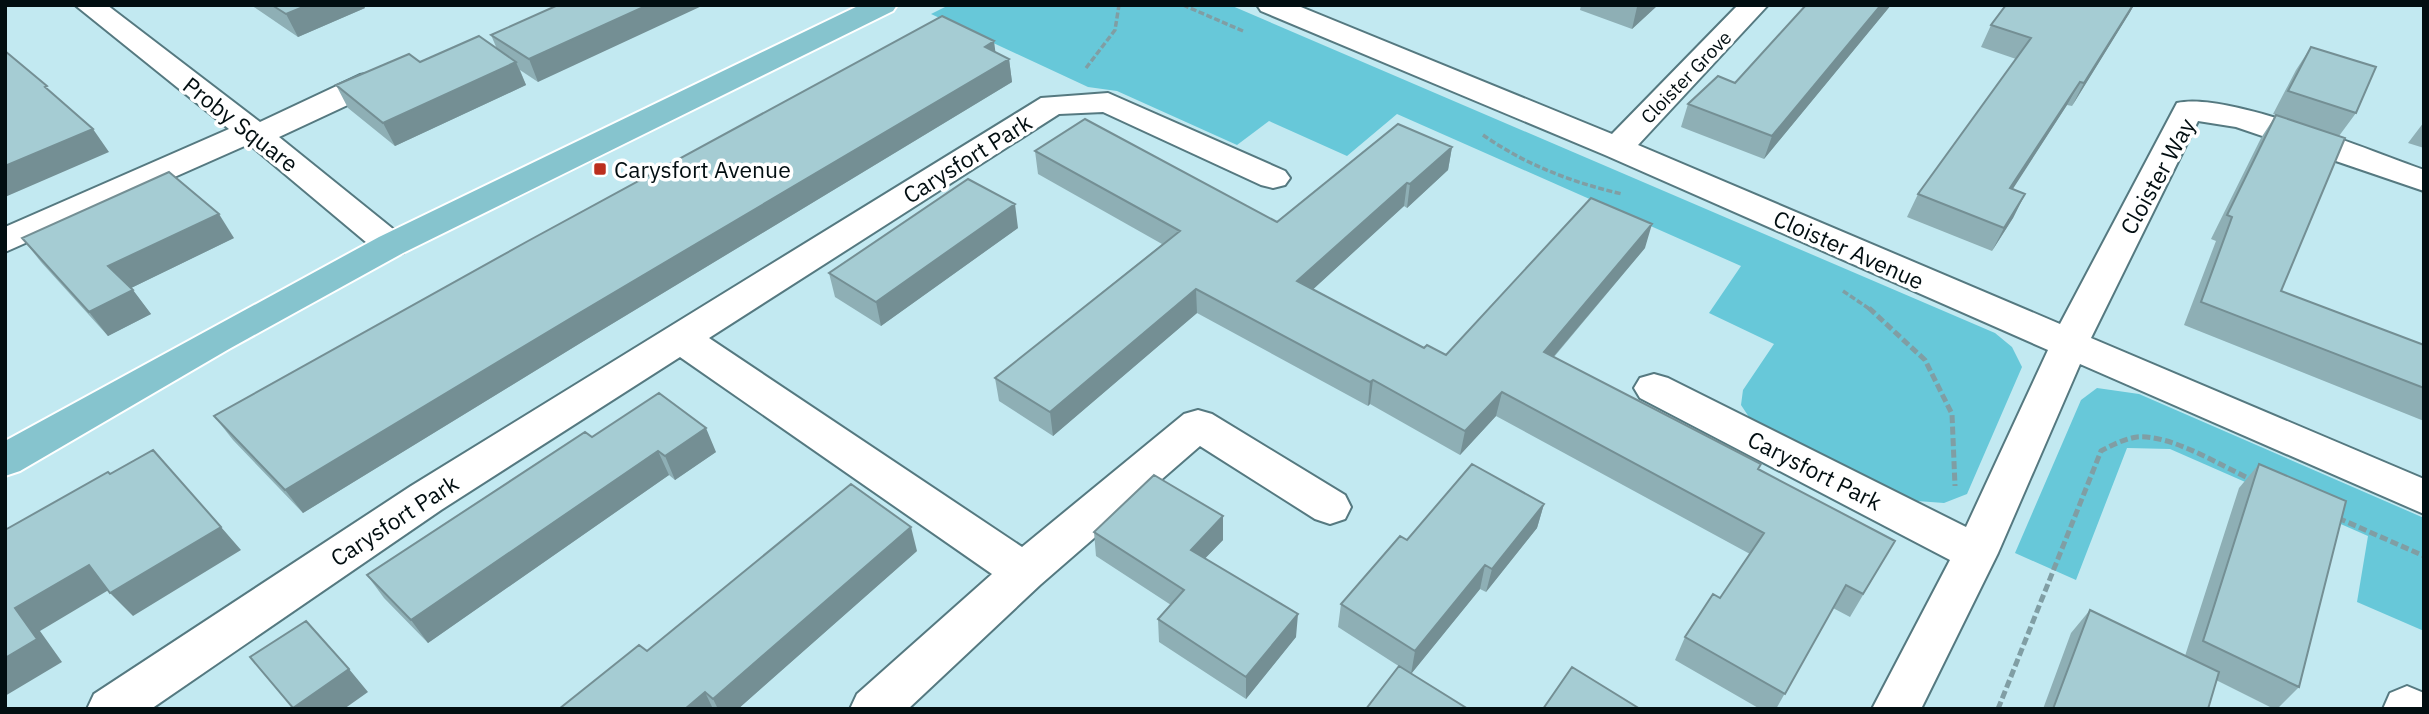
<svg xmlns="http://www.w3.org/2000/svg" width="2429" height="714" font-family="'IBM Plex Sans',sans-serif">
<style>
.green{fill:#67c8d9}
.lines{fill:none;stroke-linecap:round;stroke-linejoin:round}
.minor-casing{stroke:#557980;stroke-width:4}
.major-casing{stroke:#fff;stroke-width:4}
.path-far1{stroke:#809ea4;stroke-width:3.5;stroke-dasharray:6 2.5;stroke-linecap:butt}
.path{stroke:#809ea4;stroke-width:5;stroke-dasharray:8 3.5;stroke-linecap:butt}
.minor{fill:#fff;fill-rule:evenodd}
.major{fill:#86c4ce;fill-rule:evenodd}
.wall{fill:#8eafb5}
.shaded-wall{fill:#748f94}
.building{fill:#a5ccd3;stroke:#748f94;stroke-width:2}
.poi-dot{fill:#bb2e1e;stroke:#fff;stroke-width:2.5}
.labels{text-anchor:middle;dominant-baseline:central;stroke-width:7;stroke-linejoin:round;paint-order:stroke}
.far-street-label{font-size:19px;fill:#020e11;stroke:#fff}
.street-label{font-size:23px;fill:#020e11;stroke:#fff}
.poi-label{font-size:23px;fill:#020e11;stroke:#fff;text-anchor:start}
</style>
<rect width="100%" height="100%" fill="#c2e9f1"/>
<path class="green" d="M949 5H1230L1995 333 2012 347 2022 367 1967 494 1944 503 1917 501 1768 432 1751 420 1741 405 1743 390 1774 344 1709 313 1741 266 1397 114 1347 156 1269 121 1237 145 1117 91 1088 87 931 14Z
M2097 388 2139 394 2424 518V631L2357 602 2368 536 2170 449 2127 448 2076 580 2015 553 2081 400Z"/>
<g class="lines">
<g class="minor-casing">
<path id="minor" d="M75 5H107L260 122 360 75 371 73 382 75 386 82 382 89 279 137 403 237 409 245 403 253 391 256 379 253 249 144 5 252V227L229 129Z
M1257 5H1296L1612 134 1738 5H1768L1638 145 2060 324 2177 103C2226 91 2370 151 2424 170V191L2236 127 2198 121 2091 338 2424 479V514L2080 364 1998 553 1921 709H1872L1950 560 1640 398 1634 388 1640 378 1654 374 1668 378 1966 527 2048 350 1605 155 1261 11Z
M1108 93 1285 171 1290 178 1285 185 1273 188 1261 185 1103 112 1059 114 709 338 1022 547 1184 414 1198 410 1212 414 1345 495 1351 507 1345 519 1330 524 1315 519 1200 446 1040 585 908 709H850L857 694 992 574 680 357 441 510 151 709H87L94 694 411 486 1041 98Z
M2407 686 2424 693V709H2383L2390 693Z"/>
</g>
<g class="major-casing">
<path id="major" d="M860 5H897L893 11 403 253 229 349 20 471 5 476V441L379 237Z"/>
</g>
<path class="path-far1" d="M1183 5 1243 31
M1086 68 1115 30 1119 5
M1483 135C1526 165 1571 182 1622 194
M1843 291 1871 310"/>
<path class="path" d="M1869 308 1925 360 1952 414 1955 486
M2338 518 2424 556
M1998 709 2101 451C2112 445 2124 439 2137 437 2170 434 2220 465 2250 479"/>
<use href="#minor" class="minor"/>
<use href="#major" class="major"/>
</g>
<path class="wall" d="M251 5H363L365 8 298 37Z
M558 5 538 82 520 70 526 85 395 146 348 108 336 85 420 62 497 49 491 35Z
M1581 5H1658L1632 29 1580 10Z
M1806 5H1891L1764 159 1681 127 1688 104 1735 83Z
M2006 5H2134L2072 106 2067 105 2012 189 2025 194 2013 218 1992 251 1907 217 1918 194 2016 59 1981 47 1991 25Z
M2311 47 2356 113 2339 136 2281 291 2424 345V421L2184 325 2216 241 2211 239 2261 138 2276 115 2273 114 2296 70Z
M995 52 1009 59 1012 82 587 339 303 513 233 440 214 416Z
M2424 122V148L2408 143Z
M1452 147 1448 170 1407 208 1404 206 1313 289 1424 348 1446 355 1645 248 1554 357 1759 470 1895 541 1850 617 1833 608 1776 709H1760L1675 660 1685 637 1720 598 1750 554 1496 416 1460 455 1370 404 1368 406 1197 313 1053 436 999 401 995 378 1162 244 1038 174 1035 151 1277 222Z
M1018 228 881 326 835 297 829 273Z
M22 238H234L131 288 151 314 108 336 41 262Z
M592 437 716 452 675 480 669 475 428 643 384 598 367 575Z
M2259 464 2299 687 2277 709H2274L2216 680 2208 709H2043L2071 633 2090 610 2185 656 2239 488Z
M1544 504 1537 528 1486 592 1480 589 1411 674 1338 627 1341 604 1407 540Z
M1223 516V540L1205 558 1296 637 1246 699 1159 642 1158 619 1171 605 1096 556 1094 532Z
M917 551 738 709H559L647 651Z"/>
<path class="shaded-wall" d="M308 5H363L365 8 298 37 286 14Z
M648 5H704L538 82 529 59Z
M1639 5H1658L1632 29 1637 7Z
M1881 5H1891L1764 159 1772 136Z
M2133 5H2134L2129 14 2072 106 2084 83Z
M994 41 997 64 985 47Z
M1009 59 1012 82 587 339 303 513 285 490 576 315Z
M516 62 526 85 395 146 383 123Z
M2080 82 2067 105 1998 212 2010 188Z
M93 129 109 152 5 197V166Z
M1452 147 1448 170 1407 208 1410 184Z
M1407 183 1404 206 1296 305 1297 281Z
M2025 194 2013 218 1992 251 2004 228Z
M1015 204 1018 228 881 326 876 302Z
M219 214 234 238 127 290 108 266Z
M1652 224 1645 248 1538 375 1544 352Z
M1196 289 1197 313 1053 436 1050 412Z
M133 290 151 314 108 336 89 312Z
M1373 380 1370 404 1368 406 1370 382Z
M1502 392 1496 416 1460 455 1465 431Z
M706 428 716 452 675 480 665 456Z
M658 451 669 475 428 643 411 620Z
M1544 504 1537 528 1486 592 1492 569Z
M1223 516V540L1191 573V550Z
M221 527 241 550 133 616 110 593Z
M911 527 917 551 738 709H718L713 699Z
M89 565 112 588 40 631 62 662 5 696V658L15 608Z
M1485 565 1480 589 1411 674 1415 651Z
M1298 614 1296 637 1246 699V677Z
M349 669 368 692 344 709 293 708Z
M705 692 713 709H685Z"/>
<path class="building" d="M272 5H308L286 14Z
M558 5H648L529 59 491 35Z
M1806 5H1881L1772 136 1688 104 1718 76 1735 83Z
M2006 5H2133L2084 83 2080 82 2010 188 2025 194 2004 228 1918 194 2031 38 1991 25Z
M942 16 994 41 985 47 1009 59 576 315 285 490 214 416 528 241Z
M479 36 516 62 383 123 336 85 409 54 420 62Z
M2311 47 2376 67 2356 113 2288 91Z
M5 51 47 86 45 87 93 129 5 166Z
M2276 115 2345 138 2281 291 2424 345V388L2201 302 2232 217 2227 215Z
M1085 119 1277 222 1398 124 1452 147 1410 184 1407 183 1297 281 1424 348 1427 345 1446 355 1591 198 1652 224 1544 352 1761 464 1758 469 1895 541 1863 594 1846 585 1785 694 1685 637 1713 594 1720 598 1764 533 1502 392 1465 431 1373 380 1370 382 1196 289 1050 412 995 378 1180 231 1035 151Z
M169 172 219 214 108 266 133 290 89 312 22 238Z
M968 179 1015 204 876 302 829 273Z
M659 393 706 428 665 456 658 451 411 620 367 575 585 432 592 437Z
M153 450 221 527 110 593 89 565 15 608 37 639 5 658V530L108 472 110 474Z
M1472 464 1544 504 1492 569 1485 565 1415 651 1341 604 1400 536 1407 540Z
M2259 464 2346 501 2299 687 2203 641Z
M1154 475 1223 516 1191 550 1298 614 1246 677 1158 619 1184 590 1094 532Z
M851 484 911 527 713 699 705 692 685 709H559L639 645 647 651Z
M2090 610 2219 672 2208 709H2053Z
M306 621 349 669 293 708 250 657Z
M1399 666 1468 709H1366Z
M1572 667 1640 709H1543Z"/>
<rect class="poi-dot" x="593" y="162" width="14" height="14" rx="3.5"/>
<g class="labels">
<g class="far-street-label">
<text transform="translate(1686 77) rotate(-46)">Cloister Grove</text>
</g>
<g class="street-label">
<text transform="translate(241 124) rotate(38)">Proby Square</text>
<text transform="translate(967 158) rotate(-32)">Carysfort Park</text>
<text transform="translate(2157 176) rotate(-61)">Cloister Way</text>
<text transform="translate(1849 249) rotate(24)">Cloister Avenue</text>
<text transform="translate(1815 470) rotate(27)">Carysfort Park</text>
<text transform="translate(394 520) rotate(-33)">Carysfort Park</text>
</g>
<g class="poi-label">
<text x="614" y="169">Carysfort Avenue</text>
</g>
</g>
<rect width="2429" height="714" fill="none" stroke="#020e11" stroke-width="14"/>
</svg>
